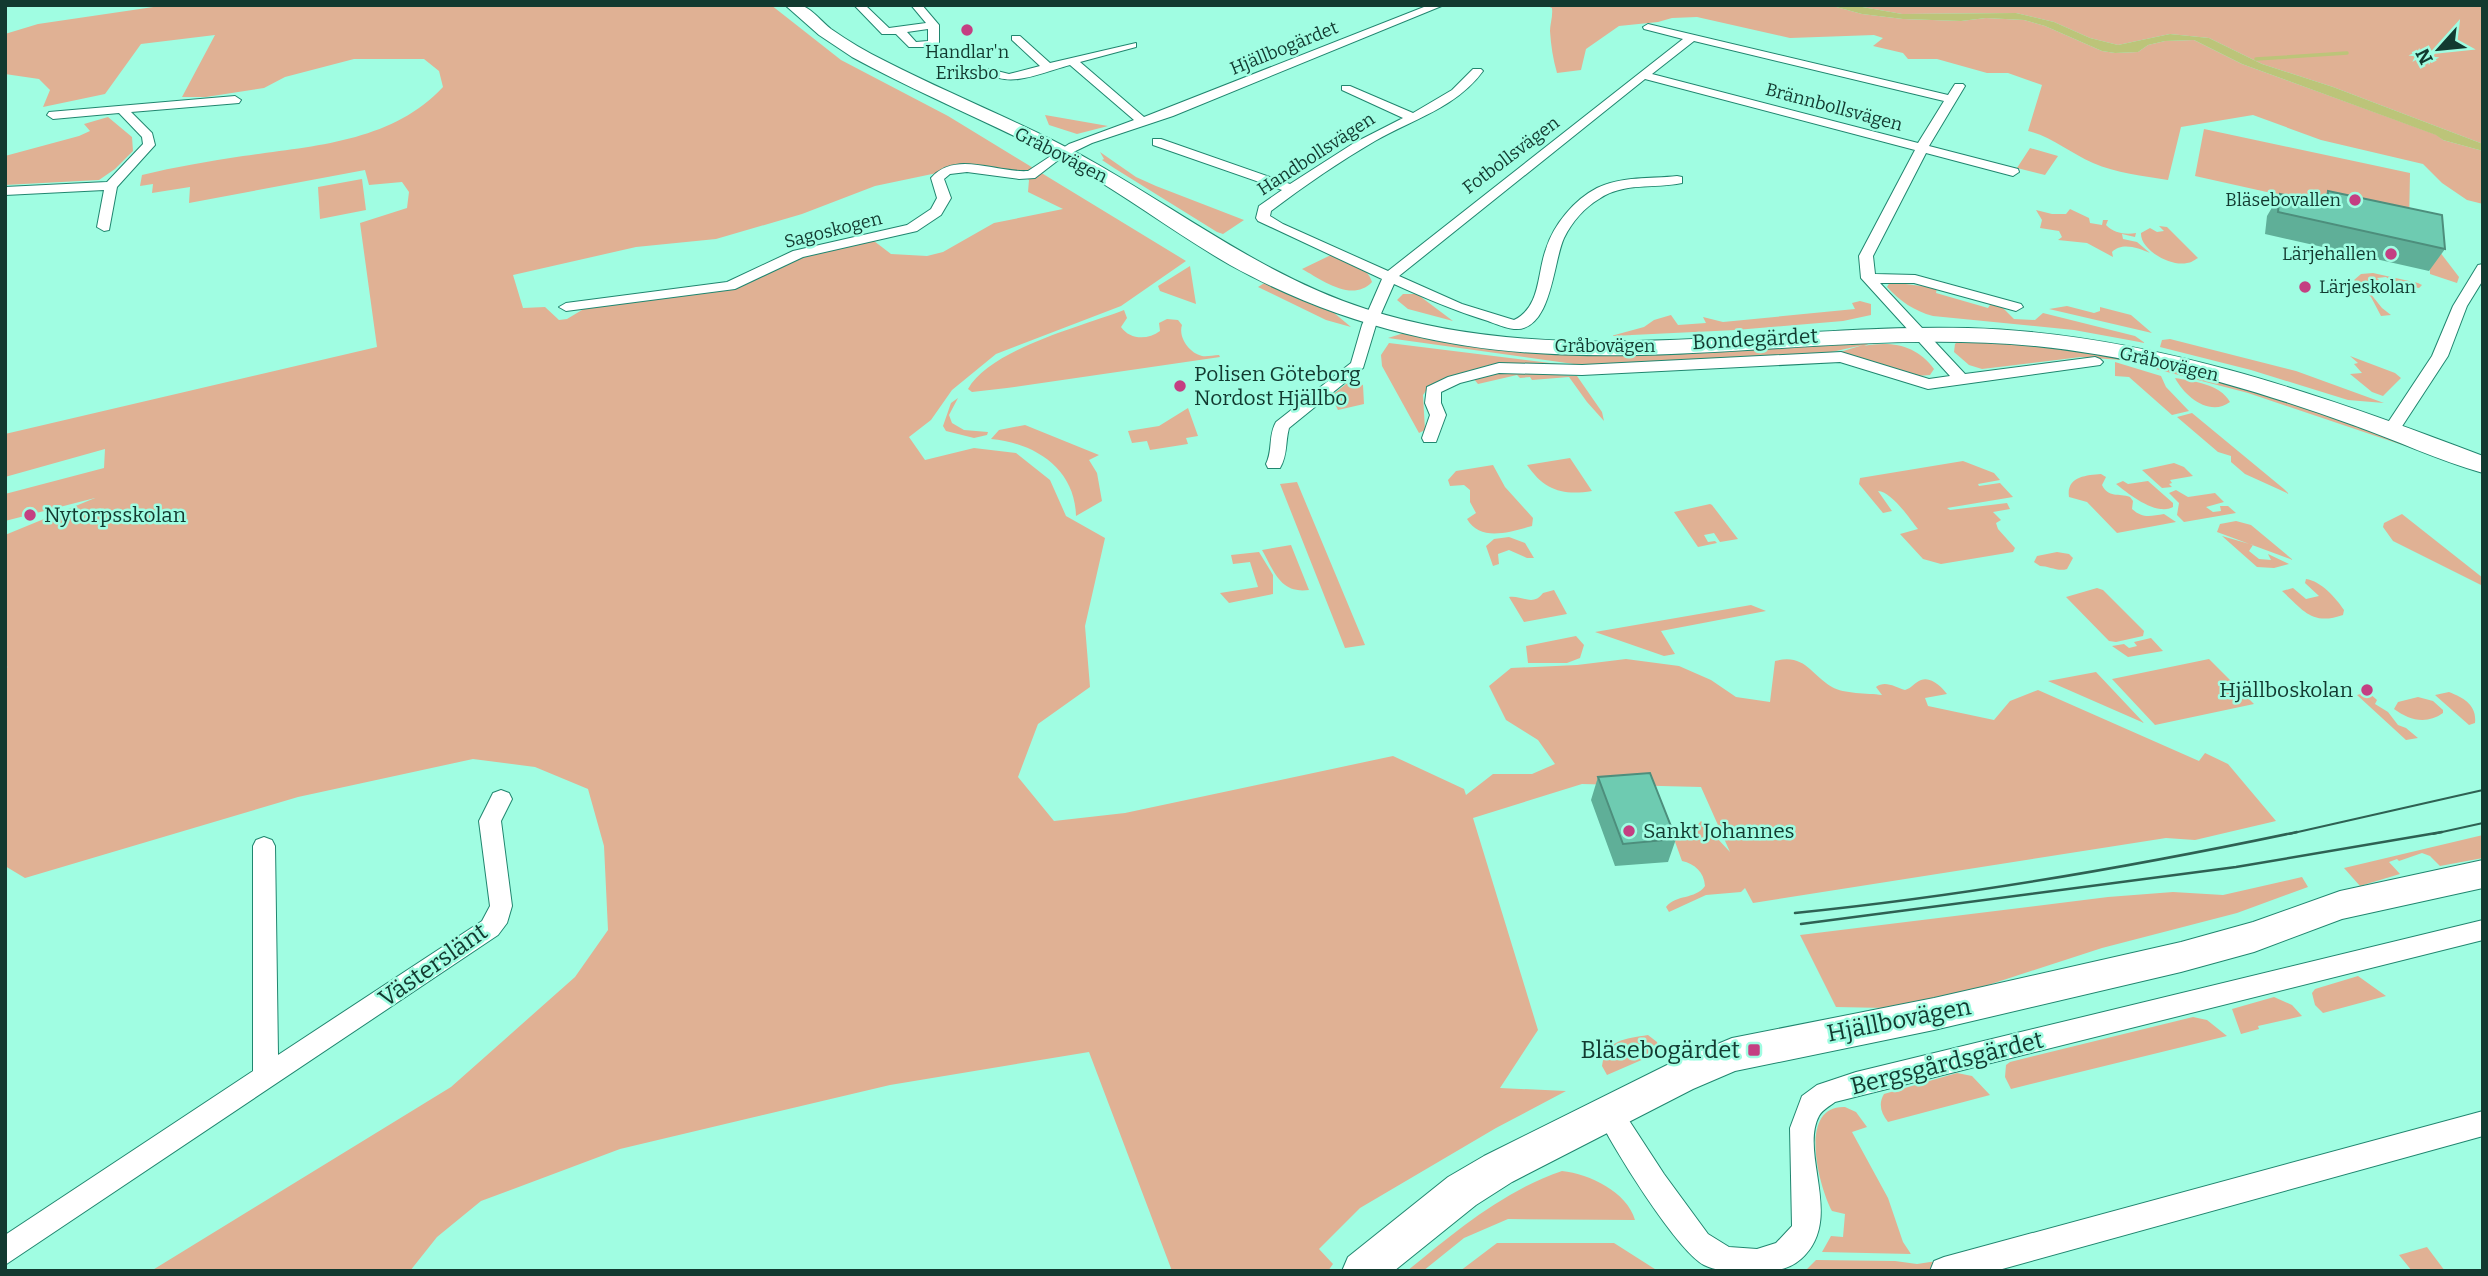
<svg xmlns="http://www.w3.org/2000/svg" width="2488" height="1276" font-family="Bitter,serif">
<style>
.green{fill:#e0b194;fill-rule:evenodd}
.water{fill:#bcc479}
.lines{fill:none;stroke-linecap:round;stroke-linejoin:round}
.stream{stroke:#bcc479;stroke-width:3.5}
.street-casing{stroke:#20866f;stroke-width:2}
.secondary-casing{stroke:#20866f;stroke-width:2}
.street{fill:#fff;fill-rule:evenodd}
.secondary{fill:#fff;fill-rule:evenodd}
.tram-far1{stroke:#2e6153;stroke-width:2}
.tram{stroke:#2e6153;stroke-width:2.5}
.wall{fill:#5faf98}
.building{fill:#6ecbb1;stroke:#4d8e7c;stroke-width:2}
.poi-dot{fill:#c43f82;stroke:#a0fde2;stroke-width:2.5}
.labels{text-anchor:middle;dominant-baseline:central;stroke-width:5;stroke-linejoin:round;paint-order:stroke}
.far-street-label{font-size:18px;fill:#123a30;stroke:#a0fde2}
.far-poi-label{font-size:18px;fill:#123a30;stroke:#a0fde2;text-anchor:end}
.street-label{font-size:21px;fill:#123a30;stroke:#a0fde2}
.poi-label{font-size:21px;fill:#123a30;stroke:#a0fde2;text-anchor:start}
.near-street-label{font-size:24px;fill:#123a30;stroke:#a0fde2}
.near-poi-label{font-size:24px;fill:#123a30;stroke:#a0fde2;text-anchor:end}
</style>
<rect width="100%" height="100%" fill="#a0fde2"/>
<path class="green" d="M167 5H771L841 60 948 116 1186 261 1121 306 996 354 952 390 931 420 909 437 925 460 974 448 1016 453 1050 480 1066 516 1105 538 1085 626 1090 687 1038 724 1018 777 1054 821 1125 813 1393 756 1464 789 1466 795 1493 774H1532L1555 764 1538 740 1506 720 1489 686 1511 668 1577 665 1626 659 1679 666 1711 680 1736 697 1770 702 1775 661C1805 653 1811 675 1832 687 1844 694 1867 693 1882 695L1876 687C1885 680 1895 687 1905 690 1912 688 1915 682 1921 680 1931 676 1942 687 1947 694L1925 698 1928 706 1994 720 2010 701 2038 690 2199 761 2205 753 2228 764 2276 821 2195 840 2166 838 1753 903 1745 888 1741 892 1706 895 1669 912 1666 907C1676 894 1695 900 1705 886 1704 872 1695 864 1682 861L1674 839C1684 836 1693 831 1701 821L1730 852 1701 787 1582 784 1473 818 1538 1030 1500 1088 1566 1091 1496 1128 1360 1208 1319 1249 1333 1264 1328 1271H1172L1089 1052 890 1085 620 1149 481 1201 437 1237 410 1271H151L451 1087 575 977 608 930 604 846 588 789 535 767 473 759 298 797 25 878 5 866V668L8 667 5 666V535L95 498 5 521V494L104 468 105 449 5 477V434L377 347 360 223 407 208 409 192 402 182 369 185 365 170 189 203 190 187 152 193 153 184 140 186 142 175C175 167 209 161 243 156 313 146 392 142 443 87L439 71 424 59H354L285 77 264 88 206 97H182L215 35 141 44 105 94 43 107 50 90 39 79 5 74V34L38 24ZM956 169 1019 172 1029 180 1028 192 1063 209 994 223 943 252 927 256 891 254 874 241 805 255 727 289 587 307 567 319 559 320 545 307 523 308 513 275 636 247 716 239 802 214 875 186Z
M1545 5H1829L1862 14 1903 19 1961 21 1986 18 2024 20 2045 26 2102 51 2115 53 2138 52 2148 45 2165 41 2194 40 2242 64 2437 135 2443 140 2483 151V204L2467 200 2442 183 2423 164 2321 140 2253 115 2181 127 2168 180C2143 176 2116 173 2093 163 2070 153 2052 137 2028 131L2042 85 2008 73H1987L1937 59H1908L1903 53 1873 46 1883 38 1874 35 1790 38 1697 17 1672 18 1658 22 1619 26 1586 49 1581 70 1557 73C1553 59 1551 46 1550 31 1550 24 1553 17 1552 8Z
M1851 5H2483V144L2333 87 2262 64 2209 38 2170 34 2118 45 2090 38 2054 22 2016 13 1902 14Z
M1045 115 1108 126 1077 134 1049 125Z
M108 117 132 137 133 151 115 169 99 180 5 185V156L79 136 90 131 84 124Z
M2204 129 2410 173 2409 224 2195 176Z
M2030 148 2058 156 2045 175 2017 168Z
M1100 152 1136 177 1156 186 1244 220 1223 234 1217 232 1114 168 1102 160 1104 159Z
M362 179 366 210 320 219 318 187Z
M2070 209 2089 218 2090 223 2102 225 2103 220H2108L2106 225C2114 233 2125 235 2136 233L2135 237 2122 234 2123 239 2137 242 2150 253C2138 248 2122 242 2112 252L2113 257 2087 243 2058 240 2062 237 2059 231 2040 228 2042 220 2036 210 2052 214H2066Z
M2159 226 2167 227 2198 258C2194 260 2191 263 2187 263 2171 267 2140 250 2141 233L2150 228 2157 232 2164 231Z
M2429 243H2433L2459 277 2457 283 2430 274Z
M1331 255C1345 261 1368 266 1372 282 1352 303 1322 280 1302 269Z
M1190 266 1196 304 1160 291 1158 286Z
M2373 273 2418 283 2422 285 2419 288 2395 284 2386 277 2377 278 2379 280 2375 281 2378 283 2372 287 2374 293H2370L2382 308 2391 315 2381 316 2371 297 2354 280 2361 274Z
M1266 282 1333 312 1351 327 1326 320 1258 287Z
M1890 282 1937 288 1936 293 1988 308 1992 302 2003 308 2014 319 2035 320 2043 313 2135 336 2145 343 2074 330 1933 316C1914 311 1900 301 1887 287Z
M1403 294H1417L1453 321 1408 309 1397 300Z
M1860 301 1871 304V315L1843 321 1736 330 1611 336 1644 327 1654 320 1671 315 1678 325 1706 323 1703 317 1723 322 1855 309 1852 303Z
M2067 306 2094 313 2100 311V307L2131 315 2152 333 2049 309Z
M1124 310 1127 318 1121 327C1130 340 1148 340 1160 331L1159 323 1167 319 1178 320 1182 325C1178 337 1189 353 1202 356 1207 357 1213 355 1219 355L1220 357 1007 388 972 392 968 389C990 349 1083 326 1124 310Z
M1404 333 1470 343 1875 341 1864 346C1892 341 1916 345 1934 369L1930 375 1917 376 1840 352 1863 345 1827 353 1581 365 1388 338Z
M2170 339 2296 371 2384 403 2348 400 2251 370 2160 347 2162 340Z
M1958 341 2063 346 2207 376 2414 443 2432 455 2248 393 2121 360 2081 357 1982 369 1969 365 1954 352 1955 344Z
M1389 343 1566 365H1489L1430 385 1423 395 1425 430 1419 433 1382 366 1381 355Z
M2350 356 2395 373 2401 378 2383 396 2372 392 2350 374 2362 373 2354 364 2358 363Z
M2115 362 2161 376 2166 387 2189 411 2172 415 2129 377 2115 376Z
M1498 372 1577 376 1602 412 1604 421 1587 402 1569 377 1532 380 1530 377 1520 378 1517 375 1478 384 1473 378Z
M2175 378C2193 381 2220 384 2230 402 2210 417 2185 397 2175 378Z
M1351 380 1363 385 1364 404 1338 410 1331 396Z
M958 398 949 415 952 423 964 430 988 432 987 435 974 438 946 431 943 426 951 403Z
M1188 408 1198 436 1186 438 1188 444 1150 450 1147 441 1132 443 1128 431 1159 426Z
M2192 413 2284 489 2289 494 2245 474 2231 462V456L2218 452 2177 417Z
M1025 425 1099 455 1089 460 1097 473 1102 501 1076 516C1075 468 1034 443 991 439L999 430Z
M1570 458 1592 491C1563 496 1544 490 1527 465Z
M1963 461 1994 473 2000 480 1978 484 1979 486 2000 483 2013 497 1947 508 1950 510 2007 503 2010 509 1993 512 2001 520 1996 523 1998 529 2015 548 2013 552 1941 564 1923 559 1900 534 1918 529C1909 518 1892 492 1878 491L1892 511 1883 513 1859 484 1860 478Z
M2174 463 2184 467 2193 476 2170 480 2172 483 2169 484 2172 487 2162 488 2142 470Z
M1493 465 1505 487 1533 518 1532 526C1510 532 1480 542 1467 519L1476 513 1470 502V490L1464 485 1450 486 1448 480 1456 471Z
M2101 474 2106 477 2102 485C2108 498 2119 493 2130 497L2133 501 2132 509C2143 519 2151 516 2164 514L2176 522 2117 533 2087 502 2069 497C2066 477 2086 475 2101 474Z
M2123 481 2128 484 2148 481 2173 503V507C2156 516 2130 495 2116 484Z
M1297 482 1365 645 1345 648 1280 484Z
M2176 490 2188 497 2215 493 2224 502 2206 507 2213 512 2221 511 2220 506H2228L2236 513 2184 522 2177 515 2179 503 2169 493Z
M1710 504 1712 505 1738 539 1720 542 1714 533 1704 535 1708 542 1715 541 1717 543 1698 547 1674 512Z
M2402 514 2483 578V586L2393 541 2383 527 2384 523Z
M2236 521 2251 525 2293 560 2217 532 2220 524Z
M2222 536 2253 545 2249 551 2259 559 2271 560 2268 554 2289 564 2274 568 2257 567Z
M1509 537 1525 543 1534 558H1527L1509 550 1498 554 1499 564 1493 566 1486 546 1494 539Z
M1291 545 1309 590C1280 594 1274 571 1262 550Z
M1259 552 1273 575V594L1229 603 1220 593 1258 587 1250 562 1233 564 1231 555Z
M2057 552 2069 554 2073 558 2067 569C2058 572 2049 566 2040 566L2034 562 2037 556Z
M2306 579C2321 581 2336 598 2344 610L2343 615C2312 626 2303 610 2282 591L2293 588 2306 599 2319 596 2305 583Z
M2097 588 2103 590 2144 631 2143 636 2116 642 2109 641 2066 597Z
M1554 590 1567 614 1524 622 1509 597C1522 595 1533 607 1543 593Z
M1751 605 1766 611 1661 631 1675 654 1664 656 1595 632Z
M1576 636 1584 645 1580 658 1567 663H1528L1526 646Z
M2151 638 2163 651 2128 657 2112 646 2124 644 2129 648 2137 646 2134 642Z
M2209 659 2254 704 2155 725 2112 679Z
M2096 672 2144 723 2048 681Z
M2368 692 2377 700 2375 704 2388 712 2398 725 2406 728 2418 738 2406 740 2357 695Z
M2449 692C2464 698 2477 705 2475 723L2469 725 2435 695Z
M2418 697 2433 701 2443 710V713C2426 725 2409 720 2394 709L2398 702Z
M2483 835V858L2440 866 2430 856 2422 853 2399 861 2397 859 2389 862 2400 874 2360 886 2344 868Z
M2302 877 2308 887 2237 913 2102 948 1982 987 1886 1008 1836 1007 1800 935 2108 897 2173 892 2223 895Z
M2358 976 2386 996 2323 1013 2315 1005 2312 993 2315 989Z
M2274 997 2292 1005 2302 1016 2258 1026 2259 1029 2241 1034 2232 1009Z
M2193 1017 2207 1020 2227 1036 2011 1089 2005 1077 2006 1065 2010 1062Z
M1648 1035 1657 1042 1660 1052 1607 1075 1602 1066C1606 1039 1625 1039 1648 1035Z
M1957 1073 1972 1076 1990 1095 1888 1122C1881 1113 1878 1104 1884 1094Z
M1845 1107 1856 1112 1867 1127 1852 1132 1888 1198 1903 1242 1911 1254 1822 1252 1831 1236 1843 1237 1845 1214 1832 1211C1819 1187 1797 1105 1845 1107Z
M1562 1171C1590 1174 1627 1192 1635 1220L1508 1219 1464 1238 1423 1271H1407C1455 1232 1503 1191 1562 1171Z
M1497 1243H1614L1658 1271H1460Z
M2427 1247 2445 1271H2412L2399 1255Z
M1939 1258 1942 1265 1935 1271H1805L1816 1260 1895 1261 1917 1264 1937 1261Z"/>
<path class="water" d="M1829 5H1851L1902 14 2016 13 2054 22 2090 38 2118 45 2170 34 2209 38 2262 64 2333 87 2483 144V151L2443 140 2436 135 2242 64 2194 40 2165 41 2148 45 2138 52 2115 53 2102 51 2045 26 2024 20 1986 18 1961 21 1903 19 1862 14Z"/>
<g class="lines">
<path class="stream" d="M2256 59 2347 53"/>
<g class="street-casing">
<path id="street" d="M854 5H865L889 28 926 23 911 5H922L939 25V44L933 47H909L896 34H882ZM928 29V41L916 42 907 32Z
M1429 5H1444L1173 116 1092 143 1061 158 1035 178 1019 179 967 172 950 174 944 179 951 198 941 215 917 231 803 257 735 289 566 311 559 307 566 303 727 282 793 251 907 225 931 209 937 198 931 178C955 150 996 173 1028 171L1069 144 1134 120 1070 65C1046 71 1010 89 989 73V69L1009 74 1040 66 1012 40V36H1020L1050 63 1136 43V47L1080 62 1144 117Z
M1648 24 1948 95 1955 84H1963L1965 86 1929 146 2018 169 2019 172 2013 176 1926 153 1873 256 1875 274 1915 275 2021 304 2023 307 2016 311 1914 283H1880L1965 374 2095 357 2100 359 2103 362 2100 365 1928 389 1840 362 1582 375 1499 373 1460 383 1441 392V403L1446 415 1436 442H1424L1422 438 1430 415 1425 403 1427 387 1448 377 1499 363 1582 365 1841 352 1929 379 1950 376 1861 278 1859 256 1915 150 1645 79 1399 276 1462 304 1514 320C1541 307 1537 273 1546 249 1554 224 1574 200 1597 188 1621 176 1651 179 1677 176L1682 177V183C1654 189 1623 182 1599 199 1584 208 1572 222 1564 238 1553 261 1552 332 1514 329 1505 328 1496 324 1488 321 1455 311 1425 298 1394 284L1376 325 1363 368 1289 428C1285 443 1288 454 1280 468H1268L1266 464C1273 450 1268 436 1276 422L1351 363 1362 325 1382 279 1258 221 1256 218 1259 206 1282 190 1153 145V139H1161L1290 184 1354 143 1403 118 1342 90V86H1350L1413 113 1452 90 1473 69H1481L1483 71C1456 108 1413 119 1375 141 1339 162 1304 186 1271 211L1270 216 1283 224 1388 271 1683 39 1644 29 1643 27ZM1694 41 1944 101 1918 143 1652 74Z
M235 96 241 100 239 103 131 112 152 133 155 145 117 187 109 230 104 231 97 227 104 190 5 195V187L107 182 143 144 142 137 119 113 53 119 47 115 49 112Z
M2483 264V280L2467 306 2448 356 2397 434H2385L2383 430 2432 356 2453 306 2478 265Z
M501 790 509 793 512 799 501 821 512 906 507 923 498 935 5 1265V1235L253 1071V846L256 840 264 837 272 840 275 846 278 1055 482 921 490 906 479 821 493 793Z
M2483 920V940L1835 1102C1830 1106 1822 1110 1819 1116 1799 1154 1845 1220 1801 1259 1787 1271 1773 1271 1756 1271 1738 1271 1720 1273 1704 1265 1677 1251 1610 1144 1597 1114L1601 1105 1610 1102 1619 1105 1664 1174 1708 1234 1729 1247 1757 1249 1776 1243 1792 1226 1790 1128 1802 1096 1817 1085 1856 1072Z
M2483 1111V1136L1995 1271H1930L1934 1261 1944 1257Z"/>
</g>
<g class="secondary-casing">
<path id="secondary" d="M785 5C788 5 801 5 803 6 813 10 823 23 831 29 848 41 867 52 885 61 955 97 1029 125 1097 164 1186 215 1267 277 1366 309 1562 372 1768 323 1968 328 2146 333 2318 393 2483 456V473C2439 461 2396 440 2353 425 2251 388 2144 357 2035 346 1826 326 1613 385 1407 334 1345 319 1286 296 1230 265 1178 235 1129 198 1077 168 1004 128 925 97 852 57L819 35Z
M2483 860V888L2342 919 2254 952 2181 972 1934 1030 1735 1071 1693 1089 1512 1182 1476 1205 1394 1271H1342L1348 1257 1448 1177 1484 1156 1667 1065 1732 1038 1934 998 2181 942 2253 922 2340 891Z"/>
</g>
<use href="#street" class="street"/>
<use href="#secondary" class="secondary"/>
<path class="tram-far1" d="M2289 834 2483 790
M2433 834 2483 823"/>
<path class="tram" d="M1795 913C1964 896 2131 867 2297 832
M1801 924 2236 867 2442 832"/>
</g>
<path class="wall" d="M2328 191 2445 249 2429 271 2265 234 2267 216 2280 194 2320 203Z
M1598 777 1676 839 1668 862 1615 866 1591 800Z"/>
<path class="building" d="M2328 191 2442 215 2445 249 2278 212 2280 194 2327 205Z
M1650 773 1676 839 1623 844 1598 777Z"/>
<g class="poi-dot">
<circle cx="967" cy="30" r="7"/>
<circle cx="2355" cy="200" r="7"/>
<circle cx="2391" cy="254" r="7"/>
<circle cx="2305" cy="287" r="7"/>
<circle cx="1180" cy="386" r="7"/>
<circle cx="30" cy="515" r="7"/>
<circle cx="2367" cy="690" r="7"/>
<circle cx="1629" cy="831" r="7"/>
<rect x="1747" y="1043" width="14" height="14" rx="3.5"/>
</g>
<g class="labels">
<g class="far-street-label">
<text transform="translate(1284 48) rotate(-22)">Hjällbogärdet</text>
<text transform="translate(1834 107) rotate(15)">Brännbollsvägen</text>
<text transform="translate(1316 154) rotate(-33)">Handbollsvägen</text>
<text transform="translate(1061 155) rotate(27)">Gråbovägen</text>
<text transform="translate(1511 155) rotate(-37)">Fotbollsvägen</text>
<text transform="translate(833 230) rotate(-14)">Sagoskogen</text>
<text x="1605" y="346">Gråbovägen</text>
<text transform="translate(2169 364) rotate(13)">Gråbovägen</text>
</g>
<g class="far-poi-label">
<text x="967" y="52" text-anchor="middle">Handlar'n<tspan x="967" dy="21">Eriksbo</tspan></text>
<text x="2341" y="200">Bläsebovallen</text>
<text x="2377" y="254">Lärjehallen</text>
<text x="2319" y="287" text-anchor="start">Lärjeskolan</text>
</g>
<g class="street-label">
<text transform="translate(1755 339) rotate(-3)">Bondegärdet</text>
</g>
<g class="poi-label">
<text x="1194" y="374">Polisen Göteborg<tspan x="1194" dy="24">Nordost Hjällbo</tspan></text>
<text x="44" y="515">Nytorpsskolan</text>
<text x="2353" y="690" text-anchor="end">Hjällboskolan</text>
<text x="1643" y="831">Sankt Johannes</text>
</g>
<g class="near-street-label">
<text transform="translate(433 965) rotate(-35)">Västerslänt</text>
<text transform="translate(1899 1020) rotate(-11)">Hjällbovägen</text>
<text transform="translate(1947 1063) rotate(-14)">Bergsgårdsgärdet</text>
</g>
<g class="near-poi-label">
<text x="1740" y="1050">Bläsebogärdet</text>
</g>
</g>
<rect width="2488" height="1276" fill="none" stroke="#123a30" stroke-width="14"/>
<g transform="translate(2439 49) rotate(243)" stroke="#a0fde2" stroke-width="5" paint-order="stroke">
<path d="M0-5L12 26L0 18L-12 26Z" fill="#123a30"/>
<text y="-10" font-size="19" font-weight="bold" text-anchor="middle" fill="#123a30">N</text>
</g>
</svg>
